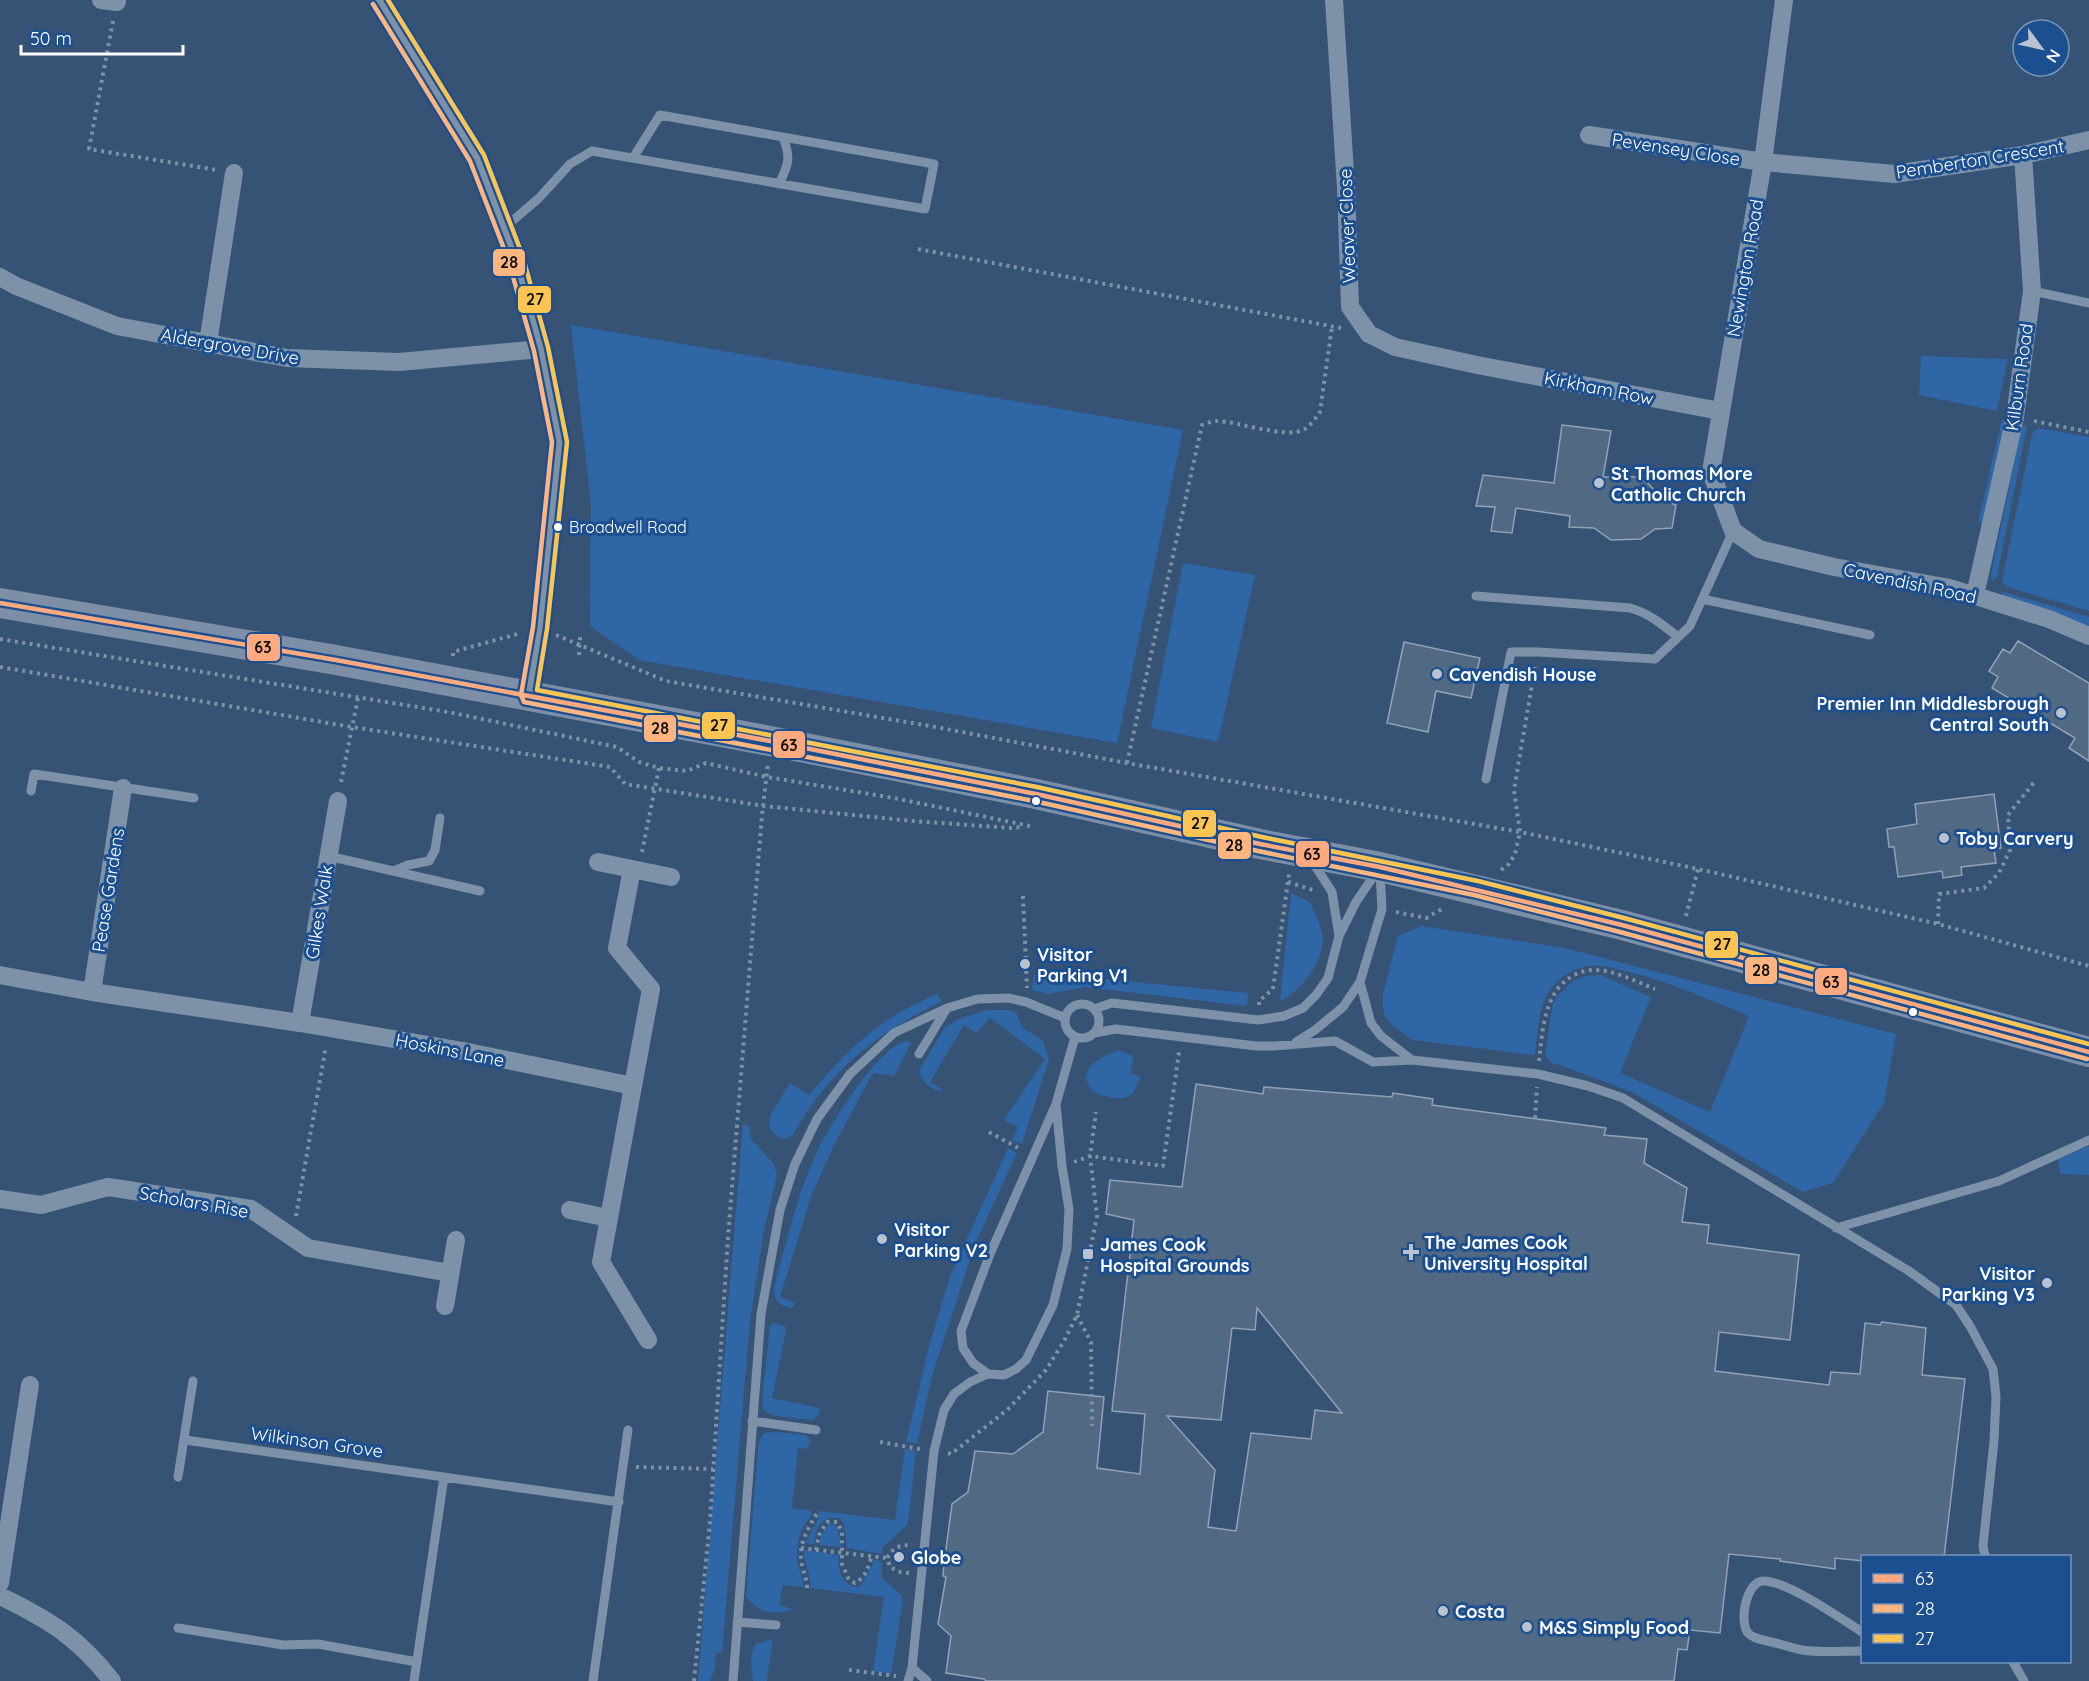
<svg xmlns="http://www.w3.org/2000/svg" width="2089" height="1681" font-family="Quicksand,sans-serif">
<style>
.green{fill:#2f66a5}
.building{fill:#526984;stroke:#92a2b6;stroke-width:1.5;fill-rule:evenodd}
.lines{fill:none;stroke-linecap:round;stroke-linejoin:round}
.path{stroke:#7d92a8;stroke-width:4;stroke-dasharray:3 4.5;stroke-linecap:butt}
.service{stroke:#7d92a8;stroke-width:9}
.minor{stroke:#7d92a8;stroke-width:18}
.primary{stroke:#7d8ea7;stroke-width:30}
.bus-1-casing{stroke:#1b4f8f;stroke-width:9}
.bus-2-casing{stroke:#1b4f8f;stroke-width:9}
.bus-3-casing{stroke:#1b4f8f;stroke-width:9}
.bus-1{stroke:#ffa980;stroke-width:4.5}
.bus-2{stroke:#ffb580;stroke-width:4.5}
.bus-3{stroke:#fcc553;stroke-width:4.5}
.poi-dot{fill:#b9c2ce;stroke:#1b4f8f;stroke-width:2}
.bus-dot{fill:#fff;stroke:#1b4f8f;stroke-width:2}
.labels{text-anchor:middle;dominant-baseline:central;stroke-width:6;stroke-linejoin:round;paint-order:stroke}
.bus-label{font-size:16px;fill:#fff;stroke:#1b4f8f;text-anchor:start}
.street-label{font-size:18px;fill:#fff;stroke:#1b4f8f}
.poi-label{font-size:18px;font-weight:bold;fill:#fff;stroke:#1b4f8f;text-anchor:start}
.line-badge{stroke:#1b4f8f;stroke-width:2}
.pale-badge-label{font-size:16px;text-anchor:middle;font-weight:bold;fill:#111}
</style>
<rect width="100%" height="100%" fill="#365274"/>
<path class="green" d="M571 325 1183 430 1117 743 639 660 590 626 591 504Z
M1921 356 2008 359 1997 411 1919 395Z
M2002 419 2006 422 1985 524 1978 522Z
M2022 425 2027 426 1997 577 1992 581 1991 574Z
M2039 428 2089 437V611L2007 587 2002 581 2031 440 2033 432Z
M1183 563 1255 575 1218 742 1151 728Z
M2000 591 2089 617V627L2006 597Z
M1291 893 1310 902C1314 912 1320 923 1322 933 1327 958 1302 991 1280 1001Z
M1421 926 1565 948 1896 1034 1884 1103 1833 1183 1803 1192 1632 1092 1560 1065 1552 1064 1545 1055 1552 1006 1556 997 1573 981 1586 976 1600 975 1651 997 1620 1073 1710 1112 1749 1016C1708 999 1668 981 1625 971 1614 968 1601 965 1589 966 1573 968 1556 979 1548 993 1538 1011 1537 1034 1535 1055L1413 1040 1394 1027 1385 1017 1383 1006V994L1398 936Z
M1041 973 1248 993 1247 1006 1085 987 1048 994 1032 990 1034 975Z
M937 994 942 1001C876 1034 830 1069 793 1135 781 1142 777 1138 769 1127L771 1114 790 1083 809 1095C851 1046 877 1020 937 994Z
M987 1010H1008L1016 1012 1022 1027 1043 1041 1049 1059 1022 1144 1012 1140 1018 1127 1004 1120 1045 1059 990 1018 976 1033 964 1025 930 1082 942 1089 939 1091C928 1087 922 1082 919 1071L945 1027 959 1019Z
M907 1041 911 1043 894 1076 873 1073 835 1143 812 1194 780 1297 796 1303 791 1308C778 1305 774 1300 774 1287 786 1244 796 1199 814 1158 825 1132 879 1044 907 1041Z
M1116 1051H1121L1133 1056 1131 1074 1141 1076 1133 1093 1125 1098C1079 1100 1072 1066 1116 1051Z
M743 1124 749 1126 751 1139 774 1164 777 1175 764 1230 750 1321 722 1653H716L715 1668 710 1681H698Z
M2089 1146V1175L2060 1174 2058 1159Z
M1008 1148 1017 1153 975 1244 932 1376 917 1443 906 1442 929 1347 950 1276Z
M774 1323 785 1326 786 1330 772 1398 820 1408 819 1414 813 1420 774 1416 763 1410 762 1400 770 1326Z
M776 1432 806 1435 810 1439 808 1449 798 1448 792 1508 812 1511C811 1518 807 1521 803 1527 799 1535 797 1547 797 1555 796 1567 805 1576 803 1587L783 1585 779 1605 794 1609C776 1616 756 1613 746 1596L758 1449 760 1439 764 1433Z
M905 1449 916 1451 908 1524 882 1548V1554L847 1548 844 1526 840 1518C821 1516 816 1527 814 1544L805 1543 818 1519 819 1511 895 1520Z
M829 1524H833L838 1528 841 1547 820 1545 821 1536Z
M804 1550 839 1555C837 1570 842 1587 860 1587L875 1559 882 1563V1578L901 1595 903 1600 891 1674 873 1671 884 1597 810 1588C812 1574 803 1565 804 1550Z
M773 1639 767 1681H753C752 1668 748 1657 756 1644Z"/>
<path class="building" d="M1562 425 1611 431 1603 477H1637L1647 482 1656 492 1657 498 1676 505 1672 528 1655 529 1641 539 1611 540 1594 528 1569 527 1570 516 1516 508 1512 533 1491 531 1495 507 1476 506 1483 475 1554 483Z
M2018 641 2089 683V761L2069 748 2075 738 1992 688 1998 677 1989 671 2003 649 2010 653Z
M1404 642 1480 658 1471 698 1436 691 1428 732 1387 723Z
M1994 794 2001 848 1994 849 1996 863 1961 867 1962 875 1943 878 1942 871 1898 877 1894 847H1889L1887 829 1917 824 1915 804Z
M1196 1084 1263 1094 1264 1087 1392 1097 1393 1093 1433 1099 1432 1105 1606 1128 1604 1135 1647 1139 1644 1163 1687 1188 1682 1222 1709 1225 1707 1243 1799 1255 1790 1340 1719 1332 1715 1371 1829 1385 1831 1372 1860 1374 1865 1323 1880 1325 1882 1322 1926 1328 1922 1375 1965 1379 1944 1557H1863V1561L1835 1558V1569L1780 1561V1559L1729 1554 1720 1633 1690 1630 1687 1650 1678 1649 1674 1681H986L984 1679 946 1673 951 1636 938 1624 946 1577 943 1576 944 1564 952 1504 968 1492 975 1451 1013 1454 1043 1432 1048 1391 1104 1397 1097 1468 1140 1474 1145 1414 1112 1411 1134 1220 1106 1214 1110 1180 1182 1187ZM1257 1308 1342 1413 1315 1410 1311 1439 1251 1433 1236 1531 1208 1527 1215 1470 1167 1416 1221 1420 1232 1328 1255 1330Z"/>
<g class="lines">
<path class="path" d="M113 21 89 149 217 170
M918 249 1341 328
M2034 421 2089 432
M556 635 666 681 930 726 1127 763 1520 832 1698 869 1938 924 2089 966
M0 639 448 712 617 747 639 762 659 768 687 771 706 763 767 777 894 798 1030 826
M579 655 580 637
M453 656V652L521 633
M0 667 352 727 610 767 625 784 764 806 913 821 1011 828 1024 827
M1127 763 1202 425C1207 424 1212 421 1216 421 1238 421 1287 440 1305 429 1311 425 1316 418 1320 412L1332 326
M341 782 358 698
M642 852 659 768
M1501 870 1509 864 1515 854 1520 832 1514 790 1535 667
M1288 882 1313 890
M1023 896 1027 988
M1396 912 1426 918 1442 909
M1686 916 1698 869
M1938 924 1939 894 1984 888 1999 873 2010 850 2008 815 2035 781
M1259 1005V1001L1273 989 1289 874
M1539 1061C1543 1030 1543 992 1574 975 1581 972 1589 969 1597 970 1616 971 1637 982 1655 989
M1535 1118 1537 1087
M989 1132 1020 1149
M1074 1162 1090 1156 1163 1166 1179 1052
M296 1216 326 1046
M1077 1315 1091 1342 1092 1426
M880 1442 920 1449
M948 1453 951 1454 1007 1410 1046 1370 1064 1341 1077 1315 1097 1216 1090 1156 1096 1112
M636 1467 713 1469
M801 1548 887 1558
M816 1550 819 1535 827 1522H837L842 1532V1564L849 1580 855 1583C866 1577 868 1567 872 1556
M909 1573 900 1572 890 1567 887 1558C893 1548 899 1545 911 1545
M807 1588C807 1579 804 1574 802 1565 797 1544 809 1528 818 1511
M849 1670 896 1676
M694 1681 710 1521 728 1237 762 815 768 764"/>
<path class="service" d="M779 184C789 164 791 158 783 137
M504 228 539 198 570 164 592 151 925 209 934 164 660 115 633 158
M2032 291 2089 303
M1476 596 1630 608C1649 613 1663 625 1678 637
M1702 599 1870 635
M1486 779 1511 652H1538L1655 659 1690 626 1733 531
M31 791 34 774 194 798
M328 856 480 891
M1312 861 1332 892 1339 936
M394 871 408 865 429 861 435 850 440 818
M1360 982 1371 1023 1381 1036 1412 1060
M1065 1021a17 17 0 1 1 34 0a17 17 0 1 1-34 0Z
M1094 1009 1112 1003 1258 1020 1284 1016 1303 1008 1316 995 1328 978 1339 936 1356 902 1377 871
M1094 1033 1116 1029 1256 1046H1275L1335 1041 1373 1062 1412 1060 1538 1074 1588 1086 1623 1098 1909 1271 1956 1305 1970 1326 1993 1369 1996 1397 1994 1441 1983 1546 1985 1556
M1296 1042 1315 1030 1343 1007 1360 982 1382 909 1380 872
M919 1054 947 1008
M1836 1228 1999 1181 2089 1140
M988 1374 973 1363 963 1348 961 1331 990 1254 1056 1104 1075 1037
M752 1421 816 1430
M185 1440 619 1502
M178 1477 193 1381
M737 1622 776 1625
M178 1628 283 1645 318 1644 417 1662
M1862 1632C1840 1618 1789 1582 1764 1581 1746 1580 1738 1624 1749 1634 1754 1639 1764 1640 1771 1642 1781 1644 1792 1648 1802 1650 1821 1653 1843 1651 1862 1651
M2013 1662 2024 1681
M912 1668 927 1681
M414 1681 444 1477
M593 1681 628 1430
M733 1681 761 1314 780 1210 795 1164 817 1119 850 1074 894 1033 947 1008 978 999 1008 998 1026 1002 1065 1018
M908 1681 912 1668 934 1451 944 1410 954 1394 970 1382 988 1374 1004 1375 1016 1369 1026 1360 1053 1305 1067 1249 1069 1209 1062 1166 1056 1104"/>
<path class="minor" d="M101 0 117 2
M379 0 477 158 515 257 541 349 560 442 540 628 528 696
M1334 0 1346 188 1350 307 1369 334 1395 347 1477 365 1720 411
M1784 0 1763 162 1711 472 1733 531 1759 549 1834 567 1950 588 2049 619 2089 636
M1589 135 1763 162 1894 174 2023 155 2089 140
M0 277 16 286 117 326 287 358 399 362 541 349
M208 343 234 173
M1975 595 2015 417 2032 291 2023 155
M598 862 632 869
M0 975 92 992 300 1023 463 1051 633 1086 601 1262 648 1340
M92 992 123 788
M300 1023 338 801
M633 1086 651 989 617 948 632 869 671 877
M0 1199 41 1205 108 1187 251 1209 308 1248 450 1273
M570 1210 608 1218
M445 1306 456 1240
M0 1583 30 1385
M0 1596C48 1619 79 1638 112 1681"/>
<path class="primary" d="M0 603 336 660 770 741 1036 794 1260 844 1380 867 1622 925 2089 1052"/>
<g class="bus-1-casing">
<path id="bus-1" d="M0 603 336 660 770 741 1036 794 1260 844 1380 867 1622 925 2089 1052"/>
</g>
<g class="bus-2-casing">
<path id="bus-2" d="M373 4 470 161 508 259 534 351 552 442 533 627 521 695 524 702 1034 801 1258 851 1474 895 1620 932 2087 1059"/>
</g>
<g class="bus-3-casing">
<path id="bus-3" d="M388 0 484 155 522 254 548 347 567 442 547 629 537 690 1037 787 1262 837 1478 881 1624 918 2089 1044"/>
</g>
<use href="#bus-1" class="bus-1"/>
<use href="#bus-2" class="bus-2"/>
<use href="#bus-3" class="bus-3"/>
</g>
<g class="poi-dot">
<circle cx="1599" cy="483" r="6"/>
<circle cx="1437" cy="674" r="6"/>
<circle cx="2061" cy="713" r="6"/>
<circle cx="1944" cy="838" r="6"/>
<circle cx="1025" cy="964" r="6"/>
<circle cx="882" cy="1239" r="6"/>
<path d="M1408 1243h6v6h6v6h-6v6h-6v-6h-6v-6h6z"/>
<rect x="1082" y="1248" width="12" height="12" rx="3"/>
<circle cx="2047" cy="1283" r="6"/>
<circle cx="899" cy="1557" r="6"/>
<circle cx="1443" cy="1611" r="6"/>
<circle cx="1527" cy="1627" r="6"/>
</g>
<g class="bus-dot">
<circle cx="558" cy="527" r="5"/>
<circle cx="1036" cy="801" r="5"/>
<circle cx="1913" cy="1012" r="5"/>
</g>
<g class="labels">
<g class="bus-label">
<text x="569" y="527">Broadwell Road</text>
</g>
<g class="street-label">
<text transform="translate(1676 149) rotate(9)">Pevensey Close</text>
<text transform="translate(1980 159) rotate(-9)">Pemberton Crescent</text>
<text transform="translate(1347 226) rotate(-92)">Weaver Close</text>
<text transform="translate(1745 268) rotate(-80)">Newington Road</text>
<text transform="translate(230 346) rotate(10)">Aldergrove Drive</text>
<text transform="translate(2019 377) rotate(-82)">Kilburn Road</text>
<text transform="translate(1599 388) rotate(11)">Kirkham Row</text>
<text transform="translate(1910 583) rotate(12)">Cavendish Road</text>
<text transform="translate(108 890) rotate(-81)">Pease Gardens</text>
<text transform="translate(319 912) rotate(-81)">Gilkes Walk</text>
<text transform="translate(450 1050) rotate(11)">Hoskins Lane</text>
<text transform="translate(194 1202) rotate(10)">Scholars Rise</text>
<text transform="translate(317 1442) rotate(8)">Wilkinson Grove</text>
</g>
<g class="poi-label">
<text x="1611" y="473">St Thomas More<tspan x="1611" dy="21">Catholic Church</tspan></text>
<text x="1449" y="674">Cavendish House</text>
<text x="2049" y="703" text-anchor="end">Premier Inn Middlesbrough<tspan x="2049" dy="21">Central South</tspan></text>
<text x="1956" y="838">Toby Carvery</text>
<text x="1037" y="954">Visitor<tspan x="1037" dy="21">Parking V1</tspan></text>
<text x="894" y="1229">Visitor<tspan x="894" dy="21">Parking V2</tspan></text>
<text x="1424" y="1242">The James Cook<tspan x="1424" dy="21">University Hospital</tspan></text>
<text x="1100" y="1244">James Cook<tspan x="1100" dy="21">Hospital Grounds</tspan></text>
<text x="2035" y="1273" text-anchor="end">Visitor<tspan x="2035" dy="21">Parking V3</tspan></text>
<text x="911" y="1557">Globe</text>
<text x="1455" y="1611">Costa</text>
<text x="1539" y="1627">M&amp;S Simply Food</text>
</g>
</g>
<g class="line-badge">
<rect x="492" y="248" width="34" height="29" rx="6" fill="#ffb580"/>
<rect x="517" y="285" width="35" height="29" rx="6" fill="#fcc553"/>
<rect x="246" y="633" width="35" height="29" rx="6" fill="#ffa980"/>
<rect x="701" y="711" width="35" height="29" rx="6" fill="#fcc553"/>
<rect x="643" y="714" width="34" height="29" rx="6" fill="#ffb580"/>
<rect x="772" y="730" width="34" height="29" rx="6" fill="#ffa980"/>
<rect x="1182" y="809" width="35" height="29" rx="6" fill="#fcc553"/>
<rect x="1217" y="831" width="35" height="29" rx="6" fill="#ffb580"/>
<rect x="1295" y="840" width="35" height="28" rx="6" fill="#ffa980"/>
<rect x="1704" y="930" width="35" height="29" rx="6" fill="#fcc553"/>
<rect x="1744" y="956" width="34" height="29" rx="6" fill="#ffb580"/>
<rect x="1814" y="967" width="34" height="29" rx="6" fill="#ffa980"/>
</g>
<g class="pale-badge-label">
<text x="509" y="268">28</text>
<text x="535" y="305">27</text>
<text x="263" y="653">63</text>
<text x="719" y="731">27</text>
<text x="660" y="734">28</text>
<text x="789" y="751">63</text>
<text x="1200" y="829">27</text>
<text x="1234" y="851">28</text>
<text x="1312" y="860">63</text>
<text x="1722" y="950">27</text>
<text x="1761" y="976">28</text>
<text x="1831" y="988">63</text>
</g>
<rect x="1861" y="1555" width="210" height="108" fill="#1b4f8f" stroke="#7695bc" stroke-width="1.5"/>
<rect x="1873" y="1574" width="30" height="9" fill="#ffa980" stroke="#7695bc" stroke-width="1.5"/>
<text x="1915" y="1585" font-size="18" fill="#ffffff">63</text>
<rect x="1873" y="1604" width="30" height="9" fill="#ffb580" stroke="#7695bc" stroke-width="1.5"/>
<text x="1915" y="1615" font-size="18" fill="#ffffff">28</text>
<rect x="1873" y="1634" width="30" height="9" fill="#fcc553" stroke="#7695bc" stroke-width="1.5"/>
<text x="1915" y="1645" font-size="18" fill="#ffffff">27</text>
<g transform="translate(2041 48) rotate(123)"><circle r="28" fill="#1b4f8f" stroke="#7695bc" stroke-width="1.5"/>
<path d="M0-4.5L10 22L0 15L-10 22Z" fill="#b9c2ce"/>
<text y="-9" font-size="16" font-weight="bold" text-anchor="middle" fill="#ffffff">N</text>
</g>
<path d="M21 45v9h162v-9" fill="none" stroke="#ffffff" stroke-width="3"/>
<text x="30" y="45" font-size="18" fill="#ffffff" stroke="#1b4f8f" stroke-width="4.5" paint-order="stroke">50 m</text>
</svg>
